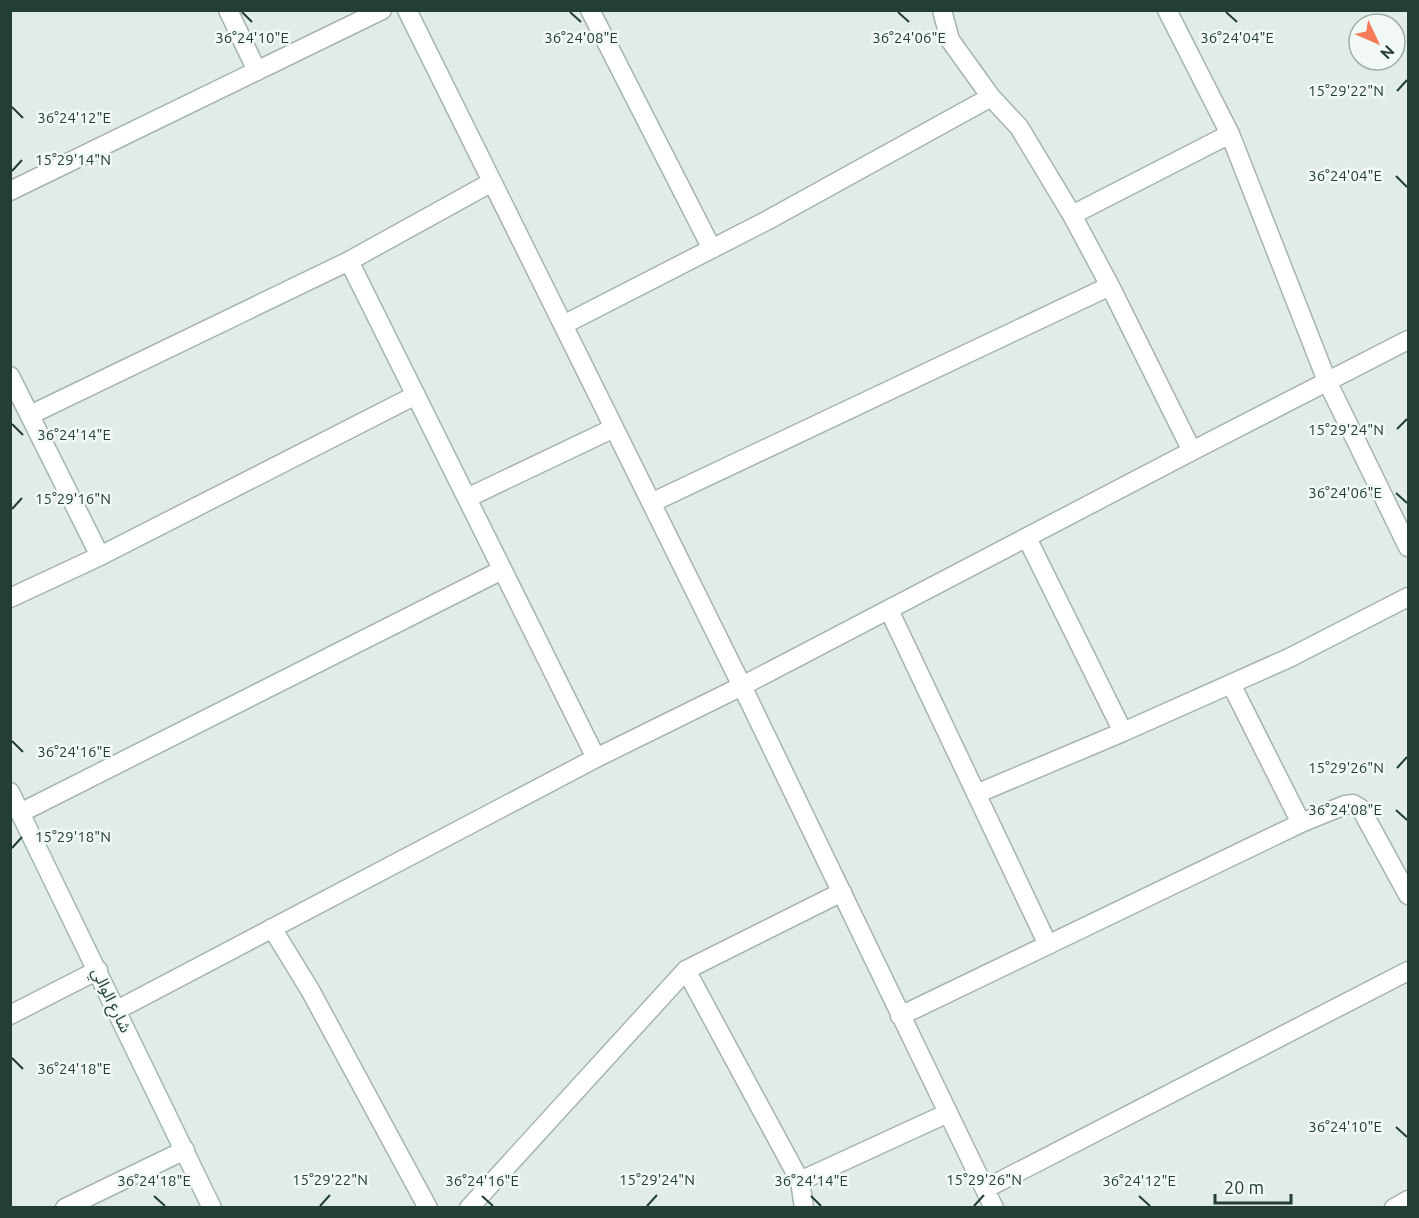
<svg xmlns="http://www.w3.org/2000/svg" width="1419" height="1218" font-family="Ubuntu,'Noto Sans Arabic',sans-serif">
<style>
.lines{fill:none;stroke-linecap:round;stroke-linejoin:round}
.minor-casing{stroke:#a5b4ae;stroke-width:21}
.secondary-casing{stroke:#a0b8af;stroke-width:21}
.minor{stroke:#fff;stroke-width:18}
.secondary{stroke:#fff;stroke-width:18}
.ticks{fill:none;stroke:#223e35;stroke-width:2}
.labels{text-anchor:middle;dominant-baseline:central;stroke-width:5;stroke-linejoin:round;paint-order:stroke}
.street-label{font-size:16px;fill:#223e35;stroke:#f2f9f5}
.ticks-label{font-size:15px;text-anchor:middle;fill:#223e35;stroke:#f2f9f5;stroke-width:5;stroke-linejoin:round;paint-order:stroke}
</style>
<rect width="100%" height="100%" fill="#e2ece7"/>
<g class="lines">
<g class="minor-casing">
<path id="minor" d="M228 10 257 71
M407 10 742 686 994 1208
M590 10 712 249
M942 10 950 40 991 97 1019 127 1072 215 1110 286 1192 451
M1167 10 1230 134 1327 381 1408 547
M10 191 382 10
M1072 215 1230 134
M349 261 596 758
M563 325 768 220 991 97
M10 376 100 556
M30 415 349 261 492 182
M467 498 614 428
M651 503 1110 286
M1027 538 1123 732 1289 658 1408 597
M10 598 100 556 416 395
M889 610 1048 945
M1231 684 1301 823
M976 794 1123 732
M20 813 502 570
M272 928 310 990 428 1208
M686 970 800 1181 804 1208
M117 1010 596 758 742 686 1192 451 1408 340
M10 1015 98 970
M900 1016 1301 823 1345 805 1353 804 1361 809 1408 895
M800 1181 948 1113
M985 1189 1408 971
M65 1208 185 1150
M469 1208 686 970 842 892
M1394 1208 1408 1200"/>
</g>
<g class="secondary-casing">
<path id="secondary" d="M10 792 212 1208"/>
</g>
<use href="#minor" class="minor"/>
<use href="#secondary" class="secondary"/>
</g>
<path class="ticks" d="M242 12 252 22M570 12 581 22M898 12 909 22M1226 12 1237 22M1397 91 1407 80M12 107 23 118M12 171 22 160M1396 176 1407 187M12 424 23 435M1397 429 1407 419M1396 493 1407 503M12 509 22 498M12 741 23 752M1397 768 1407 757M1396 810 1407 820M12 848 22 837M12 1058 23 1069M1396 1127 1407 1137M154 1196 165 1206M482 1196 493 1206M811 1196 821 1206M1139 1196 1150 1206M320 1206 330 1195M647 1206 657 1195M974 1206 984 1195"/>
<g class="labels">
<g class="street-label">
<text transform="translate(112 1000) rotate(64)">شارع الوالي</text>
</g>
</g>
<g class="ticks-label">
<text x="252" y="43">36°24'10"E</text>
<text x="581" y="43">36°24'08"E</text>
<text x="909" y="43">36°24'06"E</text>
<text x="1237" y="43">36°24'04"E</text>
<text x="1346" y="96">15°29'22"N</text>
<text x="74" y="123">36°24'12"E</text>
<text x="73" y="165">15°29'14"N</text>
<text x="1345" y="181">36°24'04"E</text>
<text x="1346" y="435">15°29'24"N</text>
<text x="74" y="440">36°24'14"E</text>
<text x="1345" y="498">36°24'06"E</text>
<text x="73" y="504">15°29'16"N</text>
<text x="74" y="757">36°24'16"E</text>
<text x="1346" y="773">15°29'26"N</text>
<text x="1345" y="815">36°24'08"E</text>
<text x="73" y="842">15°29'18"N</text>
<text x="74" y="1074">36°24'18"E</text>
<text x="1345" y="1132">36°24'10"E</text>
<text x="330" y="1185">15°29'22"N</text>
<text x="657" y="1185">15°29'24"N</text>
<text x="984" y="1185">15°29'26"N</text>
<text x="154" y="1186">36°24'18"E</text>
<text x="482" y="1186">36°24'16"E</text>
<text x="811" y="1186">36°24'14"E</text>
<text x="1139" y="1186">36°24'12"E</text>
</g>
<rect width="1419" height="1218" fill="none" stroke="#223e35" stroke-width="24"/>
<g transform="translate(1377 42) rotate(134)"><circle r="28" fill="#f2f9f5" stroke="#9faea8" stroke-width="1.5"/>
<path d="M0-4.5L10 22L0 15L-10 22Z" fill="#f47c58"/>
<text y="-9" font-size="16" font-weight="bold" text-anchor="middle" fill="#223e35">N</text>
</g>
<path d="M1215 1194v9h76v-9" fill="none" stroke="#223e35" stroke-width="3"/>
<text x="1224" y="1194" font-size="18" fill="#223e35" stroke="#f2f9f5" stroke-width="4.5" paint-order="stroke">20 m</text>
</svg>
